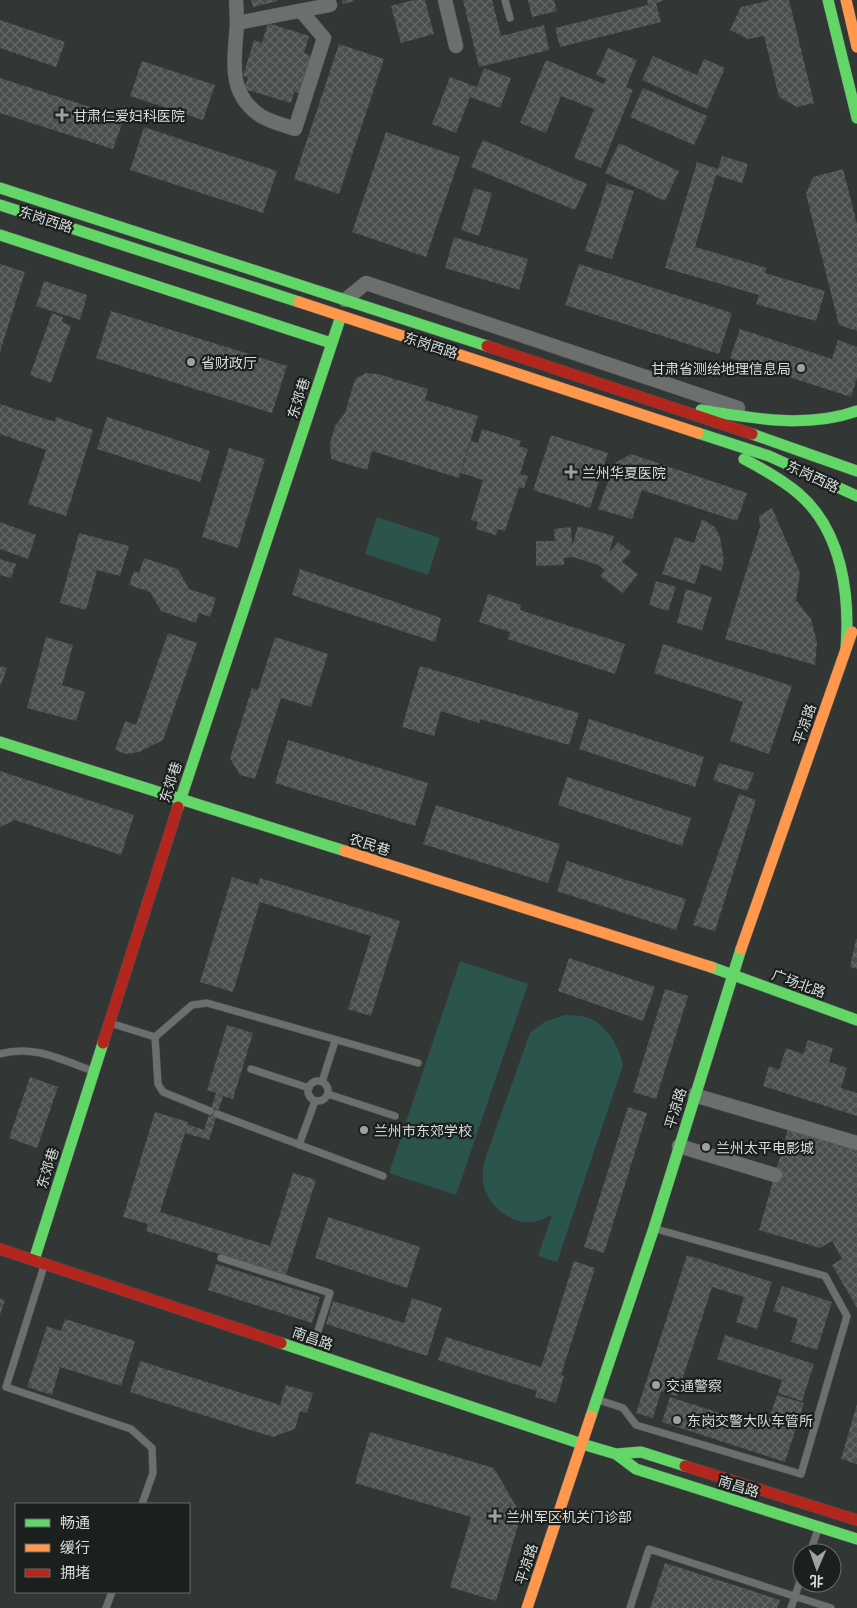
<svg xmlns="http://www.w3.org/2000/svg" width="857" height="1608" font-family="'Open Sans','Noto Sans SC',sans-serif">
<style>
.green{fill:#2b544d}
.building{fill:url(#building-cross-hatch)}
.lines{fill:none;stroke-linecap:round;stroke-linejoin:round}
.lane-casing{stroke:#505453;stroke-width:8}
.street-casing{stroke:#505453;stroke-width:15}
.fast-casing{stroke:#505453;stroke-width:12}
.slow-casing{stroke:#505453;stroke-width:12}
.jam-casing{stroke:#505453;stroke-width:12}
.lane{stroke:#6c6f6e;stroke-width:7}
.street{stroke:#6c6f6e;stroke-width:14}
.fast{stroke:#63d668;stroke-width:11}
.slow{stroke:#ff974d;stroke-width:11}
.jam{stroke:#b3261e;stroke-width:11}
.poi-dot{fill:#9ea3a2;stroke:#1b1f1e;stroke-width:2}
.labels{text-anchor:middle;dominant-baseline:central;stroke-width:4.5;stroke-linejoin:round;paint-order:stroke}
.poi-label{font-size:14px;fill:#d8dddc;stroke:#1b1f1e;text-anchor:start}
.street-label{font-size:14px;fill:#d8dddc;stroke:#1b1f1e}
</style>
<defs>
<pattern id="building-cross-hatch" width="8" height="8" patternUnits="userSpaceOnUse" patternTransform="scale(1.25)"><rect width="8" height="8" fill="#4a4e4d"/><path d="M0 0l8 8M0 8l8-8" fill="none" stroke="#636766"/></pattern>
</defs>
<rect width="100%" height="100%" fill="#323736"/>
<path class="green" d="M377 517 440 538 428 575 365 554Z
M460 961 528 984 456 1195 389 1173Z
M565 1015C572 1016 582 1015 589 1018 608 1026 619 1047 623 1065L557 1262 538 1256 552 1215C547 1217 540 1221 534 1222 511 1225 486 1205 483 1182 482 1176 483 1169 484 1162L530 1033 546 1021Z"/>
<path class="building" d="M251 0H278V1L253 7Z
M342 0H354V1L343 4Z
M414 0H425L434 34 401 43 391 6Z
M463 0H492L501 36 544 25 549 50 479 67Z
M528 0H554L557 11 532 17Z
M647 0H664L656 3 661 22 560 47 555 28 648 5Z
M771 0H789L814 103 797 107 779 97 764 36 748 39 730 30 741 7Z
M0 20 65 42 56 67 0 48Z
M268 23 309 36 304 53 311 56 300 93 294 92 291 103 244 89 248 77 243 76 254 40 262 43Z
M339 44 384 59 339 194 294 179Z
M608 48 637 60 626 87 633 90 601 168 574 158 594 109 561 96 546 133 520 123 546 60 604 84 606 79 596 75Z
M653 56 697 75 704 59 725 68 707 109 642 80Z
M142 61 215 85 203 120 130 96Z
M484 68 511 78 500 108 470 97 456 133 432 124 450 77 477 87Z
M0 78 124 118 113 149 0 113Z
M643 88 707 116 694 145 630 117Z
M144 127 277 171 263 213 130 170Z
M386 132 460 157 426 257 352 232Z
M483 140 587 184 575 210 471 167Z
M619 143 679 171 665 201 605 173Z
M722 156 748 164 742 183 716 175 695 247 767 268 765 273 825 291 816 321 756 304 759 295 665 268 697 162 718 169Z
M843 169 857 224V331L839 325 806 194 813 177Z
M607 183 634 191 612 259 585 251Z
M474 188 492 193 479 236 461 230Z
M454 237 528 259 519 290 445 268Z
M0 264 25 272 0 352Z
M579 264 732 313 719 354 565 305Z
M44 281 87 295 80 320 36 306Z
M111 311 287 366 272 413 96 358Z
M52 313 63 317 62 322 71 326 51 383 30 375Z
M740 329 832 359 838 340 857 347V378L851 397 730 358Z
M366 373 378 374 428 389 425 400 478 416 459 478 372 451 367 470 331 459 330 443 335 426 345 413 355 379Z
M0 404 55 422 56 417 93 430 66 516 28 504 46 450 0 434Z
M107 417 210 451 200 482 97 449Z
M482 429 521 441 519 446 528 449 520 474 528 476 524 488 519 487 505 531 498 529 496 535 476 529 478 522 471 520 483 480 461 473 471 441 478 443Z
M551 435 608 453 590 508 533 490Z
M229 448 265 459 238 548 202 537Z
M631 454 747 493 737 521 642 490 632 519 598 509 615 463Z
M772 508 800 573 796 600 811 619 817 642 815 665 725 639 760 527 759 516Z
M702 519 715 527 720 537 724 561 721 571 701 564 695 584 662 574 675 537 694 543Z
M0 522 36 535 28 559 0 549Z
M578 526 614 536 609 553 618 542 631 552 622 562 638 574 623 593 600 576 605 570 598 565 573 557 564 558V565L536 566V541H555L554 529 571 527 572 546Z
M79 533 129 546 120 576 97 570 86 610 60 603Z
M144 558 178 569 189 589 216 598 210 617 199 613 196 623 161 611 150 592 129 585 134 571 139 573Z
M0 559 16 564 11 578 0 575Z
M300 569 441 618 435 642 292 595Z
M656 581 676 587 668 611 649 605Z
M686 589 712 597 702 630 677 623Z
M488 594 521 605 520 610 625 644 615 674 508 639 510 632 479 622Z
M168 633 197 643 163 740 139 752 126 754 115 750 125 721 136 725Z
M46 637 73 645 62 685 85 692 76 721 27 708Z
M275 637 328 654 311 707 281 698 255 779 240 775 230 758 252 688 258 690Z
M663 644 792 686 769 754 730 741 743 702 654 673Z
M0 666 7 668 0 687Z
M420 666 579 713 569 745 480 719 479 723 441 711 434 736 402 727Z
M589 719 704 757 695 787 579 749Z
M288 740 428 783 415 826 275 783Z
M719 763 754 773 747 791 713 780Z
M0 771 134 815 121 855 15 820 0 827Z
M567 777 691 818 682 846 558 805Z
M739 794 756 800 715 931 693 925Z
M436 805 560 844 548 883 423 844Z
M567 861 686 899 676 930 557 891Z
M232 877 258 885 260 878 400 921 371 1016 348 1009 371 936 260 902 233 992 200 982Z
M856 939H857V969L850 967Z
M569 958 655 987 643 1021 558 991Z
M665 989 688 996 656 1099 633 1092Z
M227 1025 253 1033 233 1099 223 1096 209 1140 185 1133 160 1212 270 1246 293 1173 316 1180 286 1275 146 1231 148 1224 123 1217 155 1112 188 1122 187 1124 204 1130 216 1093 207 1090Z
M808 1040 833 1048 829 1062 847 1068 841 1088 857 1093V1116L763 1086 769 1066 779 1070 786 1048 803 1054Z
M30 1077 58 1087 37 1148 9 1138Z
M628 1107 647 1113 604 1253 584 1247Z
M788 1129 857 1148V1308L832 1265 842 1259 832 1241 820 1248 759 1230Z
M328 1217 420 1247 407 1288 315 1258Z
M687 1255 772 1282 757 1329 736 1322 744 1297 712 1287 677 1396 661 1391 653 1418 636 1413Z
M574 1261 595 1268 561 1375 564 1376 556 1403 535 1397 537 1391 438 1360 446 1337 541 1367Z
M216 1264 320 1297 312 1323 208 1290Z
M782 1286 832 1302 817 1350 791 1342 798 1319 773 1311Z
M412 1298 442 1308 427 1356 326 1324 333 1301 404 1323Z
M0 1299 5 1300 0 1315Z
M65 1319 135 1341 121 1386 60 1367 52 1395 27 1387 47 1326 61 1331Z
M725 1335 814 1364 802 1401 778 1393 782 1380 717 1359Z
M140 1361 280 1405 286 1385 313 1393 307 1413 300 1411 295 1429 273 1437 130 1392Z
M777 1395 804 1403 785 1462 662 1422 670 1397 766 1428Z
M857 1404V1464L841 1459Z
M370 1432 494 1468 521 1515 496 1601 450 1587 471 1517 355 1483Z
M665 1563 780 1600 777 1608H650Z"/>
<g class="lines">
<g class="lane-casing">
<path id="lane" d="M505 0 510 18
M110 1023 155 1037
M155 1037 192 1005 207 1003 418 1063
M155 1037 158 1084 163 1092 210 1111
M0 1054C33 1044 62 1060 93 1071
M251 1069 309 1088
M308 1091a10 10 0 1 1 20 0a10 10 0 1 1-20 0Z
M322 1082 335 1041
M328 1094 395 1116
M217 1114 383 1176
M299 1145 315 1101
M221 1258 330 1293 311 1353
M44 1266 6 1387 131 1429 152 1448 153 1473 142 1504
M599 1400 623 1408 636 1425 801 1474 847 1316 825 1276 656 1229
M810 1553 818 1529
M106 1608 112 1592
M630 1608 649 1549 831 1608
M791 1608 802 1575"/>
</g>
<g class="street-casing">
<path id="street" d="M236 0 237 23 330 5
M445 0 456 46
M237 23C235 59 226 93 261 116 271 122 284 125 295 129L324 38 301 11
M345 300 366 283 738 408
M694 1095 857 1143
M679 1146 775 1175"/>
</g>
<g class="fast-casing">
<path id="fast" d="M828 0 857 118
M0 188 487 346
M0 205 299 302
M0 235 331 343
M701 410C752 418 807 429 857 411
M698 433 769 456 857 496
M752 434 857 471
M744 459C763 469 783 480 799 494 842 531 850 595 846 648
M0 742 345 851
M178 807 341 316
M711 967 857 1020
M34 1260 103 1043
M281 1343 582 1444 616 1454 641 1452 685 1466
M591 1416 654 1228 741 949
M616 1454 636 1469 857 1539"/>
</g>
<g class="slow-casing">
<path id="slow" d="M846 0 857 47
M299 302 698 433
M345 851 711 967
M741 949 852 632
M527 1608 591 1416"/>
</g>
<g class="jam-casing">
<path id="jam" d="M487 346 752 434
M103 1043 178 807
M0 1249 281 1343
M685 1466 857 1520"/>
</g>
<use href="#lane" class="lane"/>
<use href="#street" class="street"/>
<use href="#fast" class="fast"/>
<use href="#slow" class="slow"/>
<use href="#jam" class="jam"/>
</g>
<g class="poi-dot">
<path d="M59.5 107.5h5v5h5v5h-5v5h-5v-5h-5v-5h5z"/>
<circle cx="191" cy="362" r="5"/>
<circle cx="801" cy="368" r="5"/>
<path d="M568.5 464.5h5v5h5v5h-5v5h-5v-5h-5v-5h5z"/>
<circle cx="364" cy="1130" r="5"/>
<circle cx="706" cy="1147" r="5"/>
<circle cx="656" cy="1385" r="5"/>
<circle cx="677" cy="1420" r="5"/>
<path d="M492.5 1508.5h5v5h5v5h-5v5h-5v-5h-5v-5h5z"/>
</g>
<g class="labels">
<g class="poi-label">
<text x="73" y="115">甘肃仁爱妇科医院</text>
<text x="201" y="362">省财政厅</text>
<text x="791" y="368" text-anchor="end">甘肃省测绘地理信息局</text>
<text x="582" y="472">兰州华夏医院</text>
<text x="374" y="1130">兰州市东郊学校</text>
<text x="716" y="1147">兰州太平电影城</text>
<text x="666" y="1385">交通警察</text>
<text x="687" y="1420">东岗交警大队车管所</text>
<text x="506" y="1516">兰州军区机关门诊部</text>
</g>
<g class="street-label">
<text transform="translate(46 219) rotate(18)">东岗西路</text>
<text transform="translate(431 345) rotate(18)">东岗西路</text>
<text transform="translate(298 398) rotate(-72)">东郊巷</text>
<text transform="translate(813 476) rotate(25)">东岗西路</text>
<text transform="translate(804 724) rotate(-71)">平凉路</text>
<text transform="translate(170 782) rotate(-72)">东郊巷</text>
<text transform="translate(370 844) rotate(18)">农民巷</text>
<text transform="translate(799 983) rotate(20)">广场北路</text>
<text transform="translate(675 1108) rotate(-73)">平凉路</text>
<text transform="translate(47 1168) rotate(-72)">东郊巷</text>
<text transform="translate(313 1338) rotate(19)">南昌路</text>
<text transform="translate(739 1486) rotate(17)">南昌路</text>
<text transform="translate(526 1564) rotate(-72)">平凉路</text>
</g>
</g>
<rect x="15" y="1503" width="175" height="90" fill="#1b1f1e" stroke="#676b6a"/>
<rect x="25" y="1519" width="25" height="8" fill="#63d668" stroke="#676b6a"/>
<text x="60" y="1528" font-size="15" fill="#d8dddc">畅通</text>
<rect x="25" y="1544" width="25" height="8" fill="#ff974d" stroke="#676b6a"/>
<text x="60" y="1553" font-size="15" fill="#d8dddc">缓行</text>
<rect x="25" y="1569" width="25" height="8" fill="#b3261e" stroke="#676b6a"/>
<text x="60" y="1578" font-size="15" fill="#d8dddc">拥堵</text>
<g transform="translate(817 1568) rotate(182)"><circle r="24" fill="#1b1f1e" stroke="#676b6a"/>
<path d="M0-4L9 19L0 12L-9 19Z" fill="#9ea3a2"/>
<text y="-8" font-size="14" font-weight="bold" text-anchor="middle" fill="#d8dddc">北</text>
</g>
</svg>
